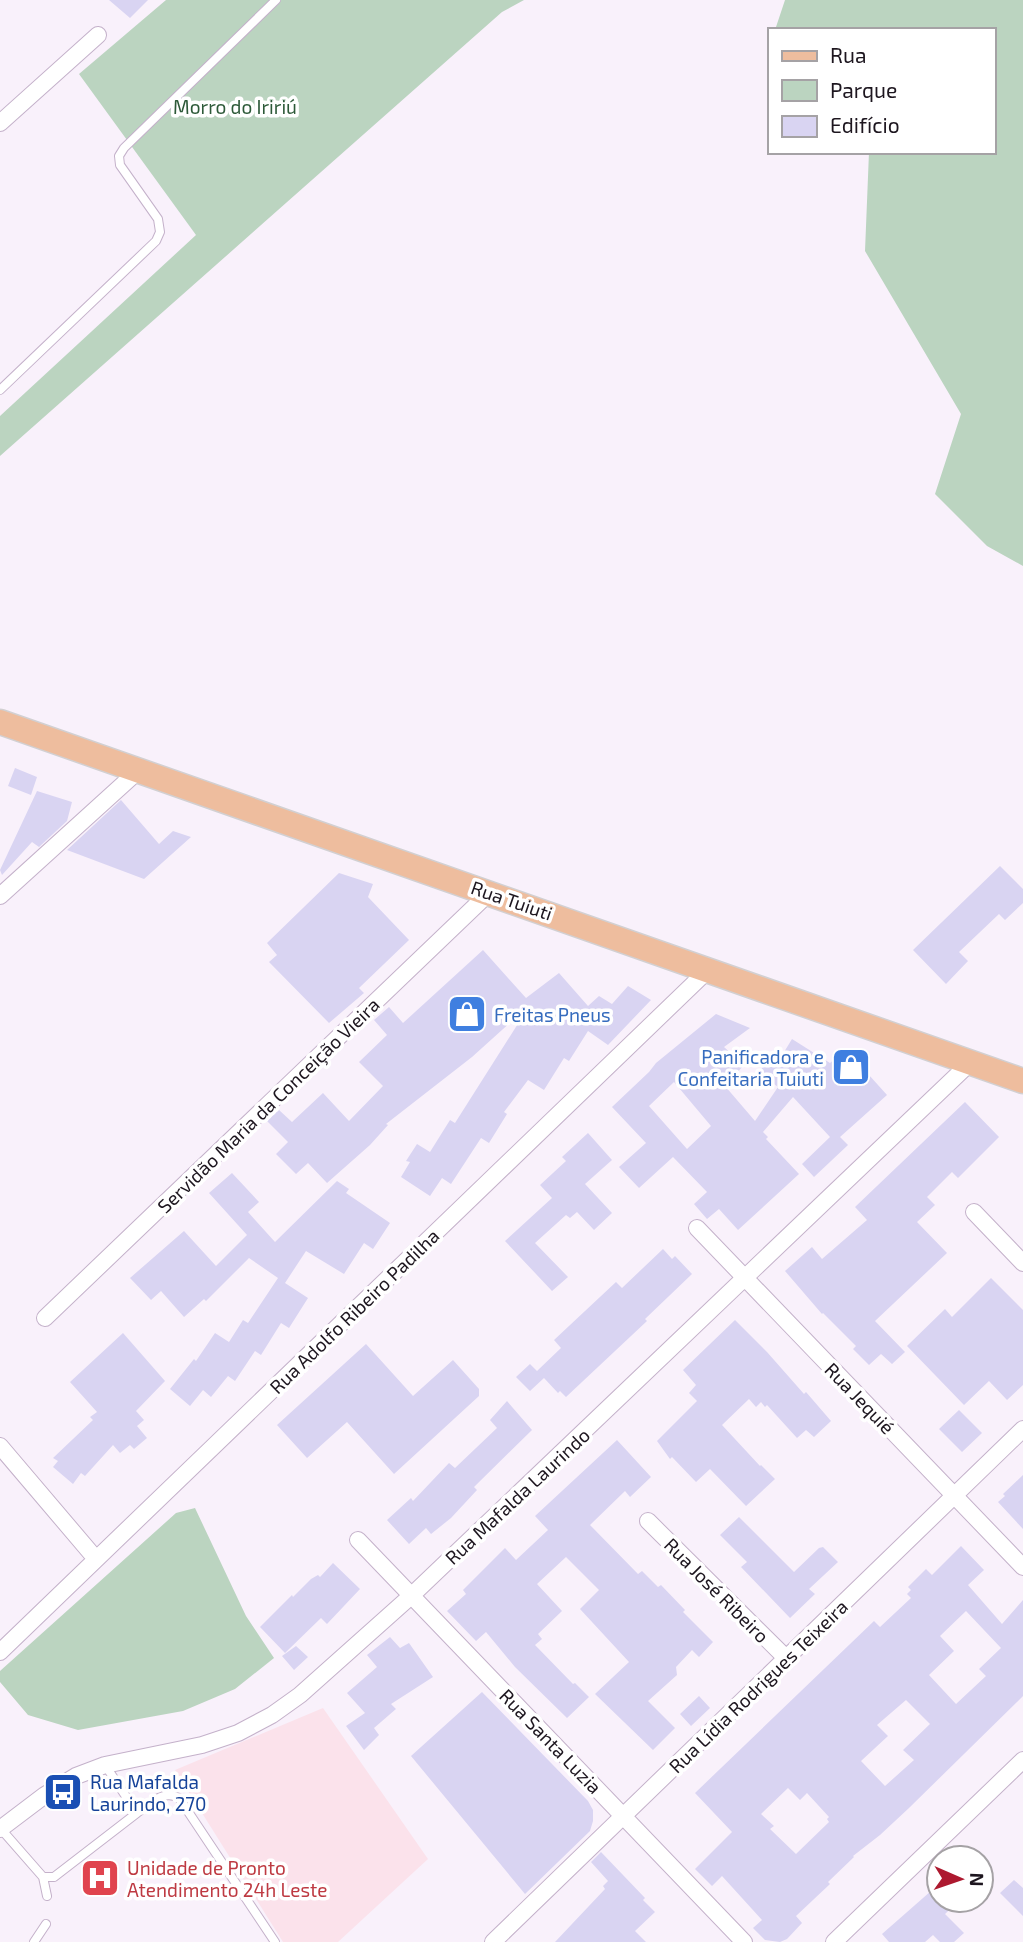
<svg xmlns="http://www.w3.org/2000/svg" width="1023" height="1942" font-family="'Exo 2',sans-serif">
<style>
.education{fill:#fbe2eb}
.green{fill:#bbd4c0}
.building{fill:#d9d4f2;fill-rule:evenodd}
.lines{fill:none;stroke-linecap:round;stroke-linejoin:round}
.lane-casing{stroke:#c4b1ca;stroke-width:10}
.street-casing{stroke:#c4b1ca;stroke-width:18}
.primary-casing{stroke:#d2d0d2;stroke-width:27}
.lane{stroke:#fff;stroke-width:8}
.street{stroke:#fff;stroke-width:16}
.primary{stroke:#eebd9e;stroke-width:24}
.labels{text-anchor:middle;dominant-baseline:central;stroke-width:7;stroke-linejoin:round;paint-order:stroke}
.park-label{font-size:19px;fill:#2c5938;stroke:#fff}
.street-label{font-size:19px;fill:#1d161f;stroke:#fff}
.shop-label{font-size:19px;fill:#366cbe;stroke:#fff;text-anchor:start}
.transit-label{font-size:19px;fill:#164399;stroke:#fff;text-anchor:start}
.health-label{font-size:19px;fill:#be3a42;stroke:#fff;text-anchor:start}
</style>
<rect width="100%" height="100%" fill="#f9f1fb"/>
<path class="education" d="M323 1708 428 1859 338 1942H283L175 1770Z"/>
<path class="green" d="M166 0H524L502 12 0 456V416L196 235 79 74Z
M785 0H1023V566L987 546 935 494 961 414 865 251 869 152H993V30H775Z
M195 1508 246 1616 274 1658 235 1689 183 1711 78 1730 28 1715 0 1682V1671L176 1513Z"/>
<path class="building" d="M109 0H148L130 18Z
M15 768 37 777 31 795 8 786Z
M37 791 72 802 67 821 39 847 32 842 2 875 0 870Z
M121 800 159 844 173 831 191 837 144 879 67 850Z
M1000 866 1023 889V903L1005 920 999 914 959 952 968 961 946 984 913 950Z
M339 873 373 884 368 897 409 940 359 988 364 993 329 1023 269 962 277 955 267 943Z
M483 950 526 998 559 973 588 1006 599 996 612 1004 628 986 651 1000 608 1045 588 1031 569 1061 564 1058 544 1090 528 1080 504 1112 507 1114 489 1143 481 1138 451 1184 442 1178 430 1196 401 1177 410 1162 406 1161 417 1144 430 1152 450 1120 455 1123 526 1011 524 1010 472 1057 386 1124 388 1125 370 1145 327 1183 308 1163 296 1174 276 1154 288 1142 267 1121 279 1110 292 1122 323 1093 349 1121 383 1086 359 1062 387 1035 374 1020 389 1007 403 1023Z
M716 1014 750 1028 724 1047 744 1065 725 1086 755 1121 778 1087 759 1073 770 1056 778 1062 792 1039 830 1063 837 1057 861 1082 869 1075 887 1095 840 1137 848 1145 814 1177 802 1164 830 1137 793 1097 763 1132 768 1137 766 1139 799 1174 738 1230 719 1209 707 1219 694 1204 707 1192 673 1157 639 1188 619 1167 646 1143 612 1107 649 1072 656 1063ZM674 1082 711 1126 687 1149 649 1106Z
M965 1102 999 1137 958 1178 952 1172 927 1197 935 1205 917 1222 947 1253 875 1321 905 1352 892 1364 881 1354 869 1365 853 1349 856 1346 823 1313 822 1314 785 1271 812 1247 822 1259 867 1220 855 1207Z
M588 1133 612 1160 585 1184 612 1213 594 1230 577 1212 570 1218 566 1215 535 1243 568 1277 552 1291 505 1241 552 1198 540 1185 566 1161 562 1157Z
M232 1173 259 1202 248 1212 275 1242 337 1181 349 1189 346 1193 390 1223 373 1249 364 1243 344 1274 306 1251 285 1283 308 1298 289 1328 281 1323 261 1355 255 1351 235 1381 228 1376 211 1397 203 1390 190 1406 170 1389 194 1359 196 1361 215 1333 229 1342 243 1320 248 1323 278 1278 249 1258 206 1301 204 1299 184 1317 161 1291 151 1300 130 1278 184 1231 216 1266 247 1235 209 1193Z
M663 1249 672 1259 675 1256 692 1274 645 1319 647 1321 566 1397 560 1391 558 1393 544 1378 530 1391 516 1377 530 1364 537 1371 561 1348 554 1340 616 1282 622 1288Z
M991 1278 1023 1310V1385L1007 1400 989 1381 964 1405 907 1346 945 1309 952 1317Z
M735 1320 767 1352 804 1394 806 1392 831 1421 814 1437 806 1430 797 1438 767 1405 765 1407 761 1402 756 1407 749 1399 722 1425 760 1466 761 1465 775 1479 746 1506 710 1469 696 1482 672 1457 670 1459 657 1441 697 1401 689 1393 696 1385 683 1370Z
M123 1333 165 1381 136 1411 144 1420 137 1426 147 1438 134 1449 130 1445 120 1453 113 1445 85 1476 81 1473 73 1484 53 1467 58 1461 53 1458 93 1420 90 1417 97 1412 70 1382Z
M366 1344 413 1396 453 1360 479 1389V1396L394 1474 347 1422 307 1458 277 1425Z
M507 1401 532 1430 474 1487 477 1490 451 1518 431 1534 426 1528 409 1544 387 1520 411 1498 413 1501 449 1463 455 1468 497 1428 490 1420Z
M959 1410 982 1433 962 1452 939 1429Z
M617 1440 651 1477 630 1497 625 1491 590 1525 638 1574 642 1571 658 1587 661 1585 685 1610 683 1612 713 1642 699 1657 692 1650 676 1667 677 1675 648 1701 675 1728 653 1750 595 1694 629 1662 580 1609 599 1590 566 1557 537 1584 562 1611 538 1634 542 1639 535 1645 573 1684 575 1683 589 1697 567 1718 515 1667 486 1632 476 1641 447 1611 466 1594 463 1590 505 1548 516 1560 548 1530 535 1516Z
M1023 1475V1529L998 1502 1005 1496 1003 1494Z
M739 1517 794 1572 819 1548 823 1547 838 1562 809 1589 815 1594 790 1618 741 1567 747 1562 720 1535Z
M961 1546 984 1570 968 1585 1002 1624 1023 1600V1696L909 1808 880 1835 853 1856 854 1857 828 1882 830 1884 796 1916 802 1923 787 1939 780 1942 765 1940 753 1928 762 1920 722 1876 712 1886 695 1869 732 1832 695 1793 874 1621 880 1627 911 1598 907 1594 911 1590 908 1587 926 1569 932 1575ZM966 1611 1001 1648 979 1669 986 1676 956 1704 929 1675 954 1651 940 1636ZM906 1700 930 1724 903 1750 914 1760 885 1786 861 1761 888 1736 877 1725ZM788 1788 800 1800 807 1793 829 1817 827 1819 829 1822 796 1854 770 1829 774 1826 761 1814Z
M333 1563 360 1589 327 1624 321 1618 285 1653 260 1627 292 1595 293 1597 311 1579 318 1575 320 1577Z
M390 1637 400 1648 409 1643 433 1677 391 1704 396 1709 374 1728 379 1735 364 1750 346 1726 365 1713 347 1693 377 1667 367 1655Z
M296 1646 308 1657 294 1670 282 1656Z
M482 1692 588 1801 593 1810V1821L590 1831 525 1894 411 1756Z
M699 1696 710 1708 691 1726 680 1714Z
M601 1852 645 1898 643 1900 655 1912 635 1931 646 1942H555L605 1889 603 1886 608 1881 591 1862Z
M1014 1880 1023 1888V1916L1000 1893Z
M939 1884V1900H960L945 1914 964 1933 954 1942H940L933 1935 925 1942H889L882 1934Z"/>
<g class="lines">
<g class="lane-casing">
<path id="lane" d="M0 390 156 241 160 232 158 219 120 165 119 156 124 148 276 0
M137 1813C150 1804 163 1789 179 1798L275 1942
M1 1829 43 1877H54L137 1813 105 1765
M43 1877 47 1896
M34 1942 46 1924"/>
</g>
<g class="street-casing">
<path id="street" d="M0 123 98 35
M0 896 139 770
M974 1212 1023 1263
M697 1228 1023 1567
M45 1318 490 892
M0 1446 96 1559
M648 1521 786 1658
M358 1540 744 1942
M0 1652 708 970
M0 1829 45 1795 76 1776 105 1765 202 1745 238 1733 272 1715 300 1695 411 1596 971 1062
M493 1942 1023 1429
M834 1942 1023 1760"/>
</g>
<g class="primary-casing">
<path id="primary" d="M0 722 1023 1081"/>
</g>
<use href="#lane" class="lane"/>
<use href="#street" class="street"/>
<use href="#primary" class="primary"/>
</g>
<defs>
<g id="shop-square" transform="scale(2.0125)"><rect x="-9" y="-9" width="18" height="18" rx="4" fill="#3f7fe0" stroke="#fff"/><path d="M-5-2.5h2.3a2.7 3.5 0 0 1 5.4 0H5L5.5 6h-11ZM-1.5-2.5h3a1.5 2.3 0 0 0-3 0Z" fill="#fff"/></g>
<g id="bus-square" transform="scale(2.0125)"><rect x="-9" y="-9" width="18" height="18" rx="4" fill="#1a4fb4" stroke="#fff"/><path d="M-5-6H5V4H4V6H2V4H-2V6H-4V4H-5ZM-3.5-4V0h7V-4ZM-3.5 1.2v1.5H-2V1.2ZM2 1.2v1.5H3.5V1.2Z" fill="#fff"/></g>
<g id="hospital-square" transform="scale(2.0125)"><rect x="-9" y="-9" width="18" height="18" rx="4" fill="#e0444e" stroke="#fff"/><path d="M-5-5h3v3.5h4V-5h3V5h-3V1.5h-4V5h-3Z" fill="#fff"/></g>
</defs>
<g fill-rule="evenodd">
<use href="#shop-square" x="467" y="1014"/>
<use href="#shop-square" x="851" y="1067"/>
<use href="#bus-square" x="63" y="1792"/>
<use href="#hospital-square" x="100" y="1878"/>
</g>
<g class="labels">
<g class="park-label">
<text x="235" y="106">Morro do Iririú</text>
</g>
<g class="street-label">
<text transform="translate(512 900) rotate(19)">Rua Tuiuti</text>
<text transform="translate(268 1105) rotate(-44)">Servidão Maria da Conceição Vieira</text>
<text transform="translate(354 1311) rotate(-44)">Rua Adolfo Ribeiro Padilha</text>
<text transform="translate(860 1398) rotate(46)">Rua Jequié</text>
<text transform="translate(517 1496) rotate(-43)">Rua Mafalda Laurindo</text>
<text transform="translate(717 1590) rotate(45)">Rua José Ribeiro</text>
<text transform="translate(758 1686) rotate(-44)">Rua Lídia Rodrigues Teixeira</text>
<text transform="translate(551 1741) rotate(46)">Rua Santa Luzia</text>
</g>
<g class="shop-label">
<text x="494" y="1014">Freitas Pneus</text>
<text x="824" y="1056" text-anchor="end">Panificadora e<tspan x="824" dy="22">Confeitaria Tuiuti</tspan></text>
</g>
<g class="transit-label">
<text x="90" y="1781">Rua Mafalda<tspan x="90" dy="22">Laurindo, 270</tspan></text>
</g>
<g class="health-label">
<text x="127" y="1867">Unidade de Pronto<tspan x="127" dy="22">Atendimento 24h Leste</tspan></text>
</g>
</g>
<rect x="768" y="28" width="228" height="126" fill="#ffffff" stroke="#a5a2a5" stroke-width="2"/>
<rect x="782" y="51" width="35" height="10" fill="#eebd9e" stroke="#a5a2a5" stroke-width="2"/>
<text x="830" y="63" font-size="21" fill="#1d161f">Rua</text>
<rect x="782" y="80" width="35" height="21" fill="#bbd4c0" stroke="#a5a2a5" stroke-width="2"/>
<text x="830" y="98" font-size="21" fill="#1d161f">Parque</text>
<rect x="782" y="116" width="35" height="21" fill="#d9d4f2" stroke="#a5a2a5" stroke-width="2"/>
<text x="830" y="133" font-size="21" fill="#1d161f">Edifício</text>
<g transform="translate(960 1879) rotate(92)"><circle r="33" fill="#ffffff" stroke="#a5a2a5" stroke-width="2"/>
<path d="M0-5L12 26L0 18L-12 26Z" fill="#ad192f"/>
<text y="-10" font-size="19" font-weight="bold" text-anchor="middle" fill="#1d161f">N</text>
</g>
</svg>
